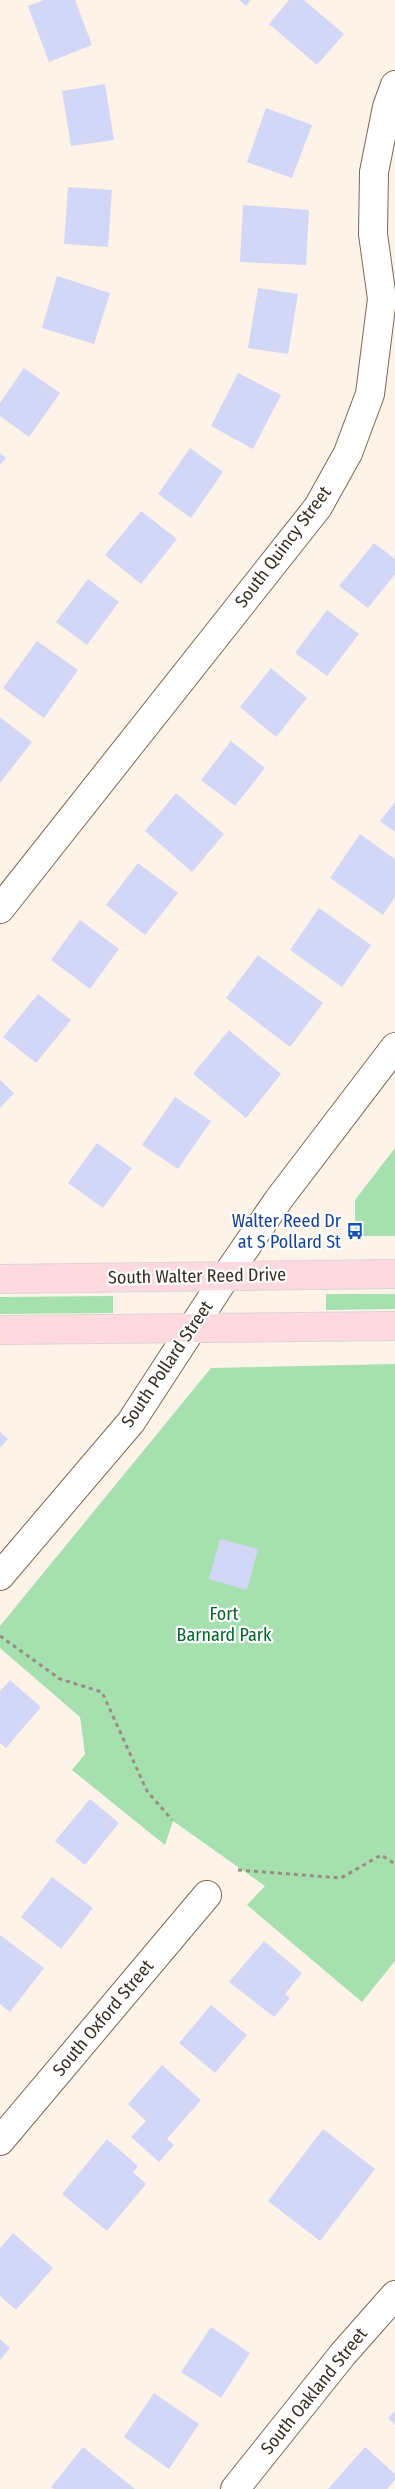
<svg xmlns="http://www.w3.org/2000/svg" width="395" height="2489" font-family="'Fira Sans Condensed',sans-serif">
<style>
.green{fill:#a7e0af}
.building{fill:#d3d7f7}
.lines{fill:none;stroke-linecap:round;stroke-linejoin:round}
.minor-casing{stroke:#7e6850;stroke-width:30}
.major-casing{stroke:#d7d5d3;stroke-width:30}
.path{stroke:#988f84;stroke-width:3;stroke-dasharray:4 4;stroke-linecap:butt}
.minor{stroke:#fff;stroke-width:28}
.major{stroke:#fedae0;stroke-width:28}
.labels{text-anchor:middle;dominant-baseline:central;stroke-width:4.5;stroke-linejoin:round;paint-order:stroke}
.street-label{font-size:18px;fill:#382f24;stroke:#fff}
.transit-label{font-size:18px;fill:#164399;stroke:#fff;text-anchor:end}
.park-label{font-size:18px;fill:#066529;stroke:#fff}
</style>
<rect width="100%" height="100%" fill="#fdf3e8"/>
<path class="green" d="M395 1148V1236H355V1200Z
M326 1294H395V1309L326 1310Z
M113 1296V1313L0 1314V1297Z
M395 1364V1961L362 2002 247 1905 265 1886 173 1821 165 1845 72 1770 85 1754 80 1717 0 1648V1626L211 1368Z"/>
<path class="building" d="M44 0H75L92 45 49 62 28 6Z
M239 0H251L246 6Z
M289 0H304L344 34 317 65 269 24Z
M105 84 114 140 71 146 62 91Z
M266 108 312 125 292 178 247 162Z
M68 187 112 190 108 247 64 244Z
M243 205 309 210 306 265 240 262Z
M57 276 110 293 94 344 42 328Z
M258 288 298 294 288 354 248 348Z
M24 368 60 393 29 437 0 416V403Z
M238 373 281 395 253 449 211 426Z
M190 448 223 472 191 518 158 494Z
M0 453 6 458 0 465Z
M141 511 177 539 141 584 105 555Z
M374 543 395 559V574L368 608 339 586Z
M88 579 119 602 87 645 56 622Z
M327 610 359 634 327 676 295 653Z
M37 641 78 670 44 718 3 688Z
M271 668 307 698 276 737 240 707Z
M0 717 32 742 0 783Z
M231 741 265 768 235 806 201 780Z
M176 793 224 834 192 872 145 831Z
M395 802V832L380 821Z
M360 834 395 859V897L383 915 330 878Z
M138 863 178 893 145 935 106 905Z
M319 908 371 945 342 987 290 950Z
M80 920 119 949 90 989 51 960Z
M258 955 323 1003 290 1047 226 998Z
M38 994 71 1020 36 1063 3 1037Z
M229 1030 281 1074 246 1118 193 1074Z
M0 1080 14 1093 0 1108Z
M175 1097 211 1121 178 1169 142 1145Z
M97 1143 132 1168 103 1208 68 1183Z
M0 1432 8 1439 0 1448Z
M220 1539 258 1549 247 1590 209 1579Z
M10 1680 41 1707 6 1748 0 1743V1691Z
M90 1799 119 1823 85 1865 55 1841Z
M52 1877 93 1908 61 1949 21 1917Z
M0 1935 44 1968 10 2012 0 2004Z
M264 1941 302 1973 285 1994 290 1998 274 2017 229 1982Z
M211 2005 247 2035 215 2073 179 2043Z
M162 2065 201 2100 167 2139 174 2145 159 2162 131 2137 146 2121 128 2104Z
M323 2129 375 2169 320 2241 268 2201Z
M107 2139 138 2166 133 2172 146 2184 107 2231 62 2194Z
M13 2233 53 2268 16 2310 0 2296V2248Z
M211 2327 250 2353 221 2398 181 2372Z
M0 2339 10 2348 0 2360Z
M154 2393 199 2424 169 2469 124 2437Z
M395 2411V2425L388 2418Z
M83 2447 135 2489H54L51 2487Z
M365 2447 395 2474V2480L387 2489H328Z"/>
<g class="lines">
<g class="minor-casing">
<path id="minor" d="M0 909 318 507 348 453 370 394 382 299 373 234 374 172 387 107 395 85
M0 1576 131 1422 226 1276 279 1199 395 1047
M0 2141 207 1895
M235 2489 343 2354 395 2295"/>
</g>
<g class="major-casing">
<path id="major" d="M0 1279 395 1274
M0 1330 395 1326"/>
</g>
<path class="path" d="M0 1636 60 1679 102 1692 147 1791 172 1820
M238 1870 341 1878 381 1855 395 1864"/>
<use href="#minor" class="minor"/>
<use href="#major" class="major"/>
</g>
<defs>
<g id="bus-bare" transform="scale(1.35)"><path d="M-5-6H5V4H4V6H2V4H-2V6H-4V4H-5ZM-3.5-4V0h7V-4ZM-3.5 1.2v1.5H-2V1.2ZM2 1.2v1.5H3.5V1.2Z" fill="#1a4fb4" stroke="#fff" stroke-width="2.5" paint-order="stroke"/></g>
</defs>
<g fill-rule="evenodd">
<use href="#bus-bare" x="355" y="1231"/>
</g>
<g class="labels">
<g class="street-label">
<text transform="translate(283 547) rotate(-53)">South Quincy Street</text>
<text transform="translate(197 1276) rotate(-1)">South Walter Reed Drive</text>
<text transform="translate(167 1364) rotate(-56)">South Pollard Street</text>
<text transform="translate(103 2018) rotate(-50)">South Oxford Street</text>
<text transform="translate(314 2391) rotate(-51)">South Oakland Street</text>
</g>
<g class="transit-label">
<text x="341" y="1221">Walter Reed Dr<tspan x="341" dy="21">at S Pollard St</tspan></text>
</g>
<g class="park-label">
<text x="224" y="1614">Fort<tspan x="224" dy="21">Barnard Park</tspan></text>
</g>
</g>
</svg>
